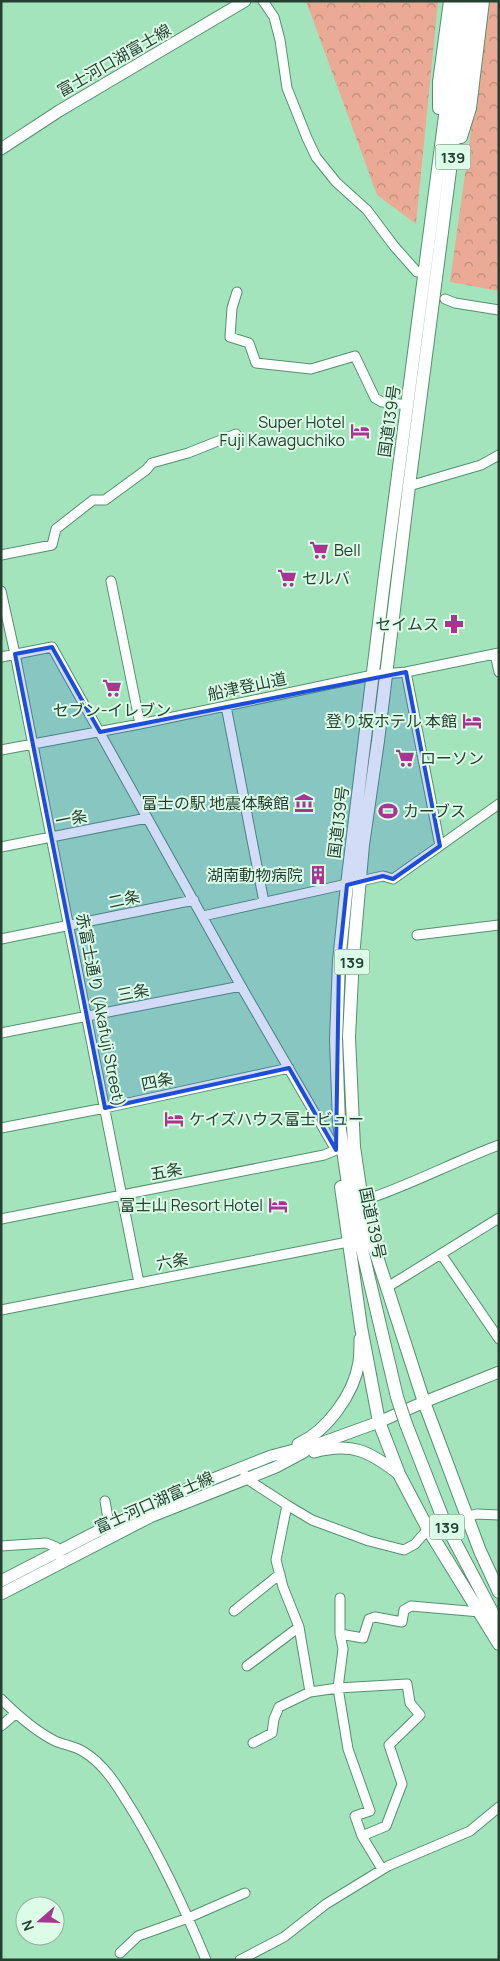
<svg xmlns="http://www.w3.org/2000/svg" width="500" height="1961" font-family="Manrope,'Noto Sans JP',sans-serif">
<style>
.forest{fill:url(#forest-crowns)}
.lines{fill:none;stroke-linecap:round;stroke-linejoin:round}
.minor-casing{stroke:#53916e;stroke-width:11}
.major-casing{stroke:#53916e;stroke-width:13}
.highway-casing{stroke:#53916e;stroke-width:14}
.minor{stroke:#fff;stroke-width:9}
.major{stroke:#fff;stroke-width:11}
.highway{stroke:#fff;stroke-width:12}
.highway-bridge-casing{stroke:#53916e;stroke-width:14;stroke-linecap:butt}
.highway-bridge{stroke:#fff;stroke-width:12}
.marked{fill:#1d4ed8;fill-opacity:0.2;stroke:#1d4ed8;stroke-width:4;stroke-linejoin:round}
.labels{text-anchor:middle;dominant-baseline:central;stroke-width:4;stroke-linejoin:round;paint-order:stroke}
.shield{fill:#ddfce8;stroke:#5c7867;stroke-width:1}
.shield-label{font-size:15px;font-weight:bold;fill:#254030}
.street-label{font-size:16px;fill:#254030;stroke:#ddfce8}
.poi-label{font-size:16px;fill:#254030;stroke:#ddfce8;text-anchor:end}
</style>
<defs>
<pattern id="forest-crowns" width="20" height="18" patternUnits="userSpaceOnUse" patternTransform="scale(1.25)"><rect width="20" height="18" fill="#eaaa96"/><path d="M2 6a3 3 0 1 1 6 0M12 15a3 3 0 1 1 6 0" fill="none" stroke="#bd8c7b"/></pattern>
</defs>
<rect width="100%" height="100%" fill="#a3e4bd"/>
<path class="forest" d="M306 1H438L416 224 377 195Z
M489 1H499V291L450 282Z"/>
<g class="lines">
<g class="minor-casing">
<path id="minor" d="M263 1 274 17 280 40 287 88 307 138 316 157 336 182 367 210 394 246 417 272
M237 292 232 308 230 337 249 343 256 363 311 369 355 356 375 398 382 402 408 405
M445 299 455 303 499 310
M409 486 481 465 499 455
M1 555 52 545 56 529 93 500H105L146 470 152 463 188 453 236 434
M111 581 140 724
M1 591 15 654 139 1283
M495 654 499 672
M1 657 52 647 241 986 336 1150 324 1155 1 1219
M406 672 440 846
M226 706 264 902
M1 750 140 724 373 675 406 672 499 653
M1 847 147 818
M203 916 383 876 393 879 499 804
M417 935 499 925
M1 939 194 900
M1 1033 241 986
M1 1128 105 1108 289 1068
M362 1201C409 1186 453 1162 499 1145
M441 1254 499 1339
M386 1288 499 1218
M1 1310 348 1242
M245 1475 247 1479 287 1505 276 1560 283 1587 299 1627 310 1692 338 1688 407 1684 410 1703 420 1715 389 1745 402 1784 386 1826 362 1836 382 1869
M105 1501 110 1530
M287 1505 312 1520 369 1541 404 1550 415 1544 428 1529
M468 1516 477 1514 499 1515
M1 1546 46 1543 56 1547 59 1556
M340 1598V1634L343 1649 338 1688 348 1749 370 1811 355 1816 362 1836
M234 1611 280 1574
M340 1634 363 1638 369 1619 375 1617 402 1622 404 1610 411 1606 480 1612
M247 1666 299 1627
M1 1699C17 1715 35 1731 55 1741 64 1745 75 1746 84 1752 107 1766 120 1791 134 1813 162 1860 185 1909 206 1960
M1 1726 15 1714
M253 1743 272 1733 274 1719 279 1707 310 1692
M120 1953 138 1936 188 1918 245 1893
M240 1960 284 1937 326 1904 388 1866 470 1831 499 1807"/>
</g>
<g class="major-casing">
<path id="major" d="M1 149 59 111 245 1
M298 1444C327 1431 354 1394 359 1362 360 1355 360 1346 360 1339
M314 1452C352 1442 369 1451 399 1474
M1 1581 129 1515 170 1496 271 1456 321 1443 379 1422 424 1402 499 1372
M1 1594 150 1517 276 1467 304 1452"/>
</g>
<g class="highway-casing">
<path id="highway" d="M472 1 409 486 378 741 363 845 353 957 349 1037 354 1147 362 1201 370 1235 424 1402 480 1551 499 1592
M439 108V82L450 1
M461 137 470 108 483 1
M341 1187 361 1327 379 1422 399 1474 428 1529 499 1644
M397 1397 350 1198 339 1123 336 1040 339 961 347 885 384 582 460 1
M406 1424 444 1521 499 1625"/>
</g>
<use href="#minor" class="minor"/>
<use href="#major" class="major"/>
<use href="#highway" class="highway"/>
<g class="highway-bridge-casing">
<path id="highway-bridge" d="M397 1397 406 1424"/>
</g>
<use href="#highway-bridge" class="highway-bridge"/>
</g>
<path class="marked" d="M52 647 100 732 406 672 440 846 393 879 383 876 347 885 339 961 336 1150 289 1068 105 1108 15 654Z"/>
<defs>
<g id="hotel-bare" transform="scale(1.5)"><path d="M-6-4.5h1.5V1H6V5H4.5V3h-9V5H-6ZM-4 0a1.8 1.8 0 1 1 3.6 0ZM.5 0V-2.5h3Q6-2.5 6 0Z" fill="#a8358f" stroke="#ddfce8" stroke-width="2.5" paint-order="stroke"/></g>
<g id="supermarket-bare" transform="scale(1.5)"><path d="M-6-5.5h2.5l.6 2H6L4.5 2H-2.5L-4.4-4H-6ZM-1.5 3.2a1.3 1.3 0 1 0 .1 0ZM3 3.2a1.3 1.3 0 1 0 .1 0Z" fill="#a8358f" stroke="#ddfce8" stroke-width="2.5" paint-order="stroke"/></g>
<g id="pharmacy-bare" transform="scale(1.5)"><path d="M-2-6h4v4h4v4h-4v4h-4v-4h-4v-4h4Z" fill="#a8358f" stroke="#ddfce8" stroke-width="2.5" paint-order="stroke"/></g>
<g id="museum-bare" transform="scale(1.5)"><path d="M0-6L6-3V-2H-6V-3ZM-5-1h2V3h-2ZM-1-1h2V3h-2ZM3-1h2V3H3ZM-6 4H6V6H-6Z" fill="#a8358f" stroke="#ddfce8" stroke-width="2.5" paint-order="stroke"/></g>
<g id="stadium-bare" transform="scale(1.5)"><path d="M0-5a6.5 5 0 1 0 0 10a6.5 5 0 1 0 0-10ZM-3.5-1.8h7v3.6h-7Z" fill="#a8358f" stroke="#ddfce8" stroke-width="2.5" paint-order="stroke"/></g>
<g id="building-bare" transform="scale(1.5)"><path d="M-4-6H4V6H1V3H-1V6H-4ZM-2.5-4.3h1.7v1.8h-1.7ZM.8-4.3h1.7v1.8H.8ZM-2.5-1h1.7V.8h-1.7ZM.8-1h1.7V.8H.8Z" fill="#a8358f" stroke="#ddfce8" stroke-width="2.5" paint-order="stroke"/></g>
</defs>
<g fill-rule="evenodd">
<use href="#hotel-bare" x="360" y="431"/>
<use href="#supermarket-bare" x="319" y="550"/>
<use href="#supermarket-bare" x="287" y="578"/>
<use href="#pharmacy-bare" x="454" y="624"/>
<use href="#supermarket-bare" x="112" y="688"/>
<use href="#hotel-bare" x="472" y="721"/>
<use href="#supermarket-bare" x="405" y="758"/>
<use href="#museum-bare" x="304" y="803"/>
<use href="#stadium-bare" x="388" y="811"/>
<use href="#building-bare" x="318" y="875"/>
<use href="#hotel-bare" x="174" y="1119"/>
<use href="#hotel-bare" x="278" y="1205"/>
</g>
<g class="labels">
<g class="shield">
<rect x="435.5" y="144.5" width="35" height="25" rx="4"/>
<rect x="334.5" y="949.5" width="35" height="25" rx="4"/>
<rect x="429.5" y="1514.5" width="35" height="25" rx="4"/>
</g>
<g class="shield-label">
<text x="453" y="157">139</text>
<text x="352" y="962">139</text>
<text x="447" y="1527">139</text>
</g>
<g class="street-label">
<text transform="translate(114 60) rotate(-30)">富士河口湖富士線</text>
<text transform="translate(389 421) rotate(-82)">国道139号</text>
<text transform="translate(247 686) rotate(-12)">船津登山道</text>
<text transform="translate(71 818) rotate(-11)">一条</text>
<text transform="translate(338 822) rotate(-83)">国道139号</text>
<text transform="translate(124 899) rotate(-12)">二条</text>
<text transform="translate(133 992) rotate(-11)">三条</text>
<text transform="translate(101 1010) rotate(79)">赤富士通り (Akafuji Street)</text>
<text transform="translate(157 1081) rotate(-12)">四条</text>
<text transform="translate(166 1171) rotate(-11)">五条</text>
<text transform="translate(373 1223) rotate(78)">国道139号</text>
<text transform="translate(172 1261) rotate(-11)">六条</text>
<text transform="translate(154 1502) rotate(-24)">富士河口湖富士線</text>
</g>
<g class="poi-label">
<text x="345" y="422">Super Hotel<tspan x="345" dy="18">Fuji Kawaguchiko</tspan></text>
<text x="334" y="550" text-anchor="start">Bell</text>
<text x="302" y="578" text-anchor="start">セルバ</text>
<text x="439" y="624">セイムス</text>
<text x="112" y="710" text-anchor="middle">セブン-イレブン</text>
<text x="457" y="721">登り坂ホテル 本館</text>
<text x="420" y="758" text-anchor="start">ローソン</text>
<text x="289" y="803">富士の駅 地震体験館</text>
<text x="403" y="811" text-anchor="start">カーブス</text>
<text x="303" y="875">湖南動物病院</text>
<text x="189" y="1119" text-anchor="start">ケイズハウス富士ビュー</text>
<text x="263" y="1205">富士山 Resort Hotel</text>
</g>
</g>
<rect width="500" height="1961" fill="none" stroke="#254030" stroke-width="5"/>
<g transform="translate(40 1921) rotate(250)"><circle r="24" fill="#ddfce8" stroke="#93b19e"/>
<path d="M0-4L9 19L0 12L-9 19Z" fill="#a8358f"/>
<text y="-8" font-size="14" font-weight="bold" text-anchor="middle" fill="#254030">N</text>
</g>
</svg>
